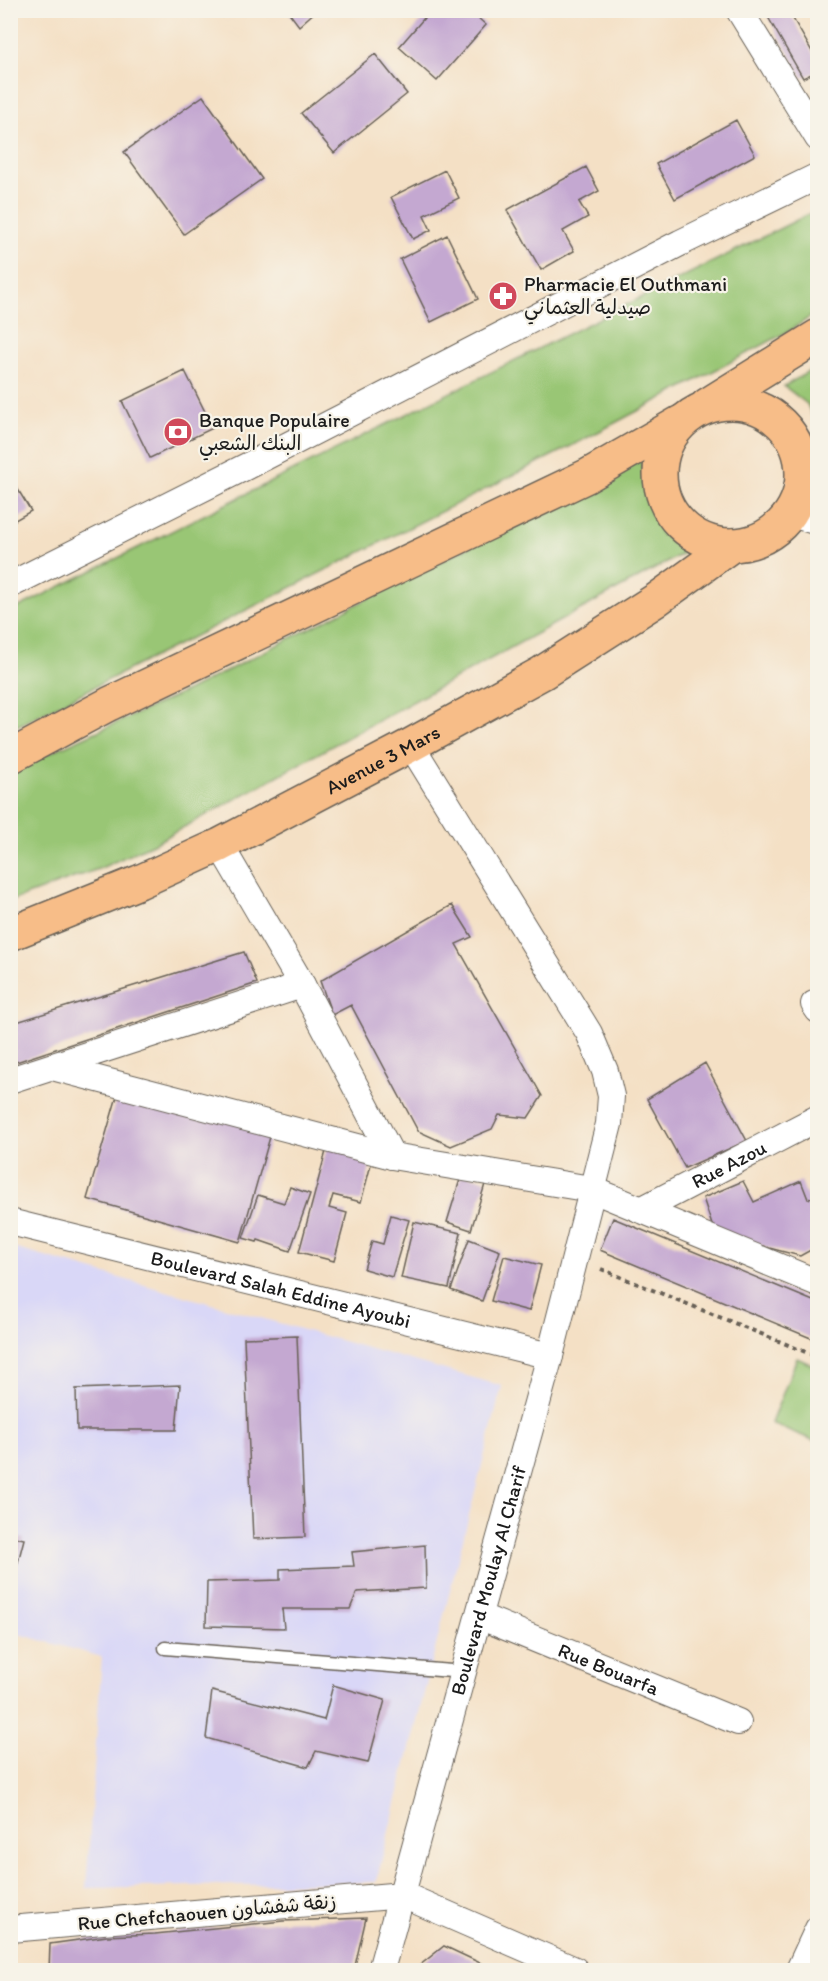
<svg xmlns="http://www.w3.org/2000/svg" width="828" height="1981" font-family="Itim,'Playpen Sans Arabic',sans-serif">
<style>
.built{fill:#d9d7f7}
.green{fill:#99c674;stroke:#5a7148;stroke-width:1.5}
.building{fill:#c4a8d1}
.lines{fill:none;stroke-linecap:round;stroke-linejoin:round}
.service-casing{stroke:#686157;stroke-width:15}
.minor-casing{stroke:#686157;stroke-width:28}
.tertiary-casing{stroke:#686157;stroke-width:34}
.primary-casing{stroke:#686157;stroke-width:36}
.path{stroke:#686157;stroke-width:4;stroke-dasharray:4.5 4.5;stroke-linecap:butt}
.service{stroke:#fff;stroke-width:12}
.minor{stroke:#fff;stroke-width:26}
.tertiary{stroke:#fff;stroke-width:32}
.primary{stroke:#f7bd88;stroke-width:33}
.labels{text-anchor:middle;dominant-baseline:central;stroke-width:4.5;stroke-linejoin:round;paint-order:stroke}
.poi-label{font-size:20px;fill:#1c1c1c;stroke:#f7f3e8;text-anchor:start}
.street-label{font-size:20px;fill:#1c1c1c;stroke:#f7f3e8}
</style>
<rect width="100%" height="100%" fill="#f7f3e8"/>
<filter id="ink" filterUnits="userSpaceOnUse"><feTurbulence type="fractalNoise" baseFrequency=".0167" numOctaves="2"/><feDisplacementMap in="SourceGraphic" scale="12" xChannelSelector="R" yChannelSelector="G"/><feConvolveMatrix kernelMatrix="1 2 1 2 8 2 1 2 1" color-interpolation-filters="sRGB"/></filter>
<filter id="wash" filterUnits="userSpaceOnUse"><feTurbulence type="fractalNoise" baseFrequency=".008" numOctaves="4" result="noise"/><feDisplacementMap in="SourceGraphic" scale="24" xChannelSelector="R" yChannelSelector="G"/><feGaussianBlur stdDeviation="1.35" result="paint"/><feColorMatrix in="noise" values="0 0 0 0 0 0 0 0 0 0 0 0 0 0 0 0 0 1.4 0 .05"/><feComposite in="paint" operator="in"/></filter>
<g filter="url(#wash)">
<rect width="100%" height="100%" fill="#f4e0c5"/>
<path class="built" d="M10 1247 502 1386 376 1882 86 1888 102 1657 11 1632Z"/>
<path class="green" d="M817 210V312L791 330 579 442 11 729V611Z
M817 367V427L807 404 784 386Z
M641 459C646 501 658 523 689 550L157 842 101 868 11 901V770L187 691Z
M797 1358 817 1367V1442L771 1423Z"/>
<g id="blocks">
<path class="building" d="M287 10H317L299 26Z
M431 10H469L486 25 437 81 399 47Z
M764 10H788L818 62V71L803 78Z
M375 54 407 94 334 153 301 113Z
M203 96 262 179 184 234 124 152Z
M736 120 755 155 675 199 656 164Z
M586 167 599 191 579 202 588 217 563 231 574 251 541 270 507 210Z
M445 170 459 198 424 215 431 230 413 239 391 197Z
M447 235 478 299 431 322 400 259Z
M185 371 213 428 150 458 122 401Z
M14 483 31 511 10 523V485Z
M452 905 472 937 456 944 542 1096 528 1118 499 1115 492 1129 451 1146 418 1131 351 1005 332 1015 320 981Z
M244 952 257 983 10 1064V1024Z
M705 1063 747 1141 685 1168 647 1099Z
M120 1086 272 1130 240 1242 87 1199Z
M329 1140 374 1153 361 1202 333 1195 329 1208 347 1213 334 1261 299 1252Z
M462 1173 486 1181 471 1230 447 1222Z
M743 1181 754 1202 801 1181 808 1199 818 1196V1246L800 1256 735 1239 712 1225 703 1198Z
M290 1187 310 1194 290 1251 258 1240 257 1242 243 1238 258 1195 284 1203Z
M391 1215 409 1220 392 1277 364 1269 372 1241 383 1244Z
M613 1218 818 1303V1341L600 1250Z
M414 1222 461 1233 449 1288 401 1278Z
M469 1239 500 1251 482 1301 451 1290Z
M504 1256 541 1265 529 1311 491 1301Z
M297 1336 305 1537 253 1539 244 1338Z
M180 1385 176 1430H77L76 1389Z
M10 1536 24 1539 12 1585H10Z
M425 1545 426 1588 357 1592 350 1609H282L284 1628 206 1626 207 1582 280 1580V1569L354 1566 352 1552Z
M333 1685 385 1700 368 1763 316 1751 308 1767 206 1738 212 1691 324 1720Z
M366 1918 354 1970H49L50 1944 107 1936 155 1934 283 1921Z
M444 1946 495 1970H414Z"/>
</g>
</g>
<g filter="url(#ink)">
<use href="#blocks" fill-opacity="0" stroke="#686157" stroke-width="1.5"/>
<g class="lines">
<g class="service-casing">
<path id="service" d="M165 1648 464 1672"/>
</g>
<g class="minor-casing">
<g id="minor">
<path d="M739 10 818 138"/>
<path d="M10 585 265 457 680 243 818 176"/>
<path d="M220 845 302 985 392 1156"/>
<path d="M814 1004 818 1010"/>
<path d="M52 1067 392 1156 591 1189 818 1283"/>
<path d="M10 1080 302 985"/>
<path id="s1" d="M641 1210 818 1118"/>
<path id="s2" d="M10 1222 550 1356"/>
<path id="s3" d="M479 1616 738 1722"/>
<path d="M10 1929 403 1895 575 1970"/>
<path id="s4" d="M381 1970 550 1356 609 1124 611 1096 605 1071 589 1033 411 745"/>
<path d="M799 1970 818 1929"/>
</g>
</g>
<g class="tertiary-casing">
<path id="tertiary" d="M800 488 818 494
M792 511 818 519"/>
</g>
<g class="primary-casing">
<g id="primary">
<circle cx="731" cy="474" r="71"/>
<path d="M707 405 818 336"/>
<path d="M10 757 109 704 587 476 681 422"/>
<path id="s5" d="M10 934 139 882 220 845 411 745 542 673 656 600 732 545"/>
</g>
</g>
<path class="path" d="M601 1269 818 1357"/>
<use href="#service" class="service"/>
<use href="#minor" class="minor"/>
<use href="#tertiary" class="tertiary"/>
<use href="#primary" class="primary"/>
</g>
</g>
<defs>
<g id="pharmacy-disc" transform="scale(1.5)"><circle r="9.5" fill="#d1495b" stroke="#f7f3e8"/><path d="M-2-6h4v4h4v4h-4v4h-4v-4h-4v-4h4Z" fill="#fff"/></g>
<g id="bank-disc" transform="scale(1.5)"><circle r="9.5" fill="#d1495b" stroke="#f7f3e8"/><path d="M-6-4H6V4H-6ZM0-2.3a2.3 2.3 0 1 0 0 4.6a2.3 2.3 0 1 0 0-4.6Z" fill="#fff"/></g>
</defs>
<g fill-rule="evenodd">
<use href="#pharmacy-disc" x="503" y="296"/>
<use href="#bank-disc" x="178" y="432"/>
</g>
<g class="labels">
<g class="poi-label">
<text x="524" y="284">Pharmacie El Outhmani<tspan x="524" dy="23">صيدلية العثماني</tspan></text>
<text x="199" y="420">Banque Populaire<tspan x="199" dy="23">البنك الشعبي</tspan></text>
</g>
<g class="street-label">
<text stroke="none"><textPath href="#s5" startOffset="412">Avenue 3 Mars</textPath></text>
<text stroke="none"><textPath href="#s1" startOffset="99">Rue Azou</textPath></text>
<text stroke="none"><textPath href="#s2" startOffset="279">Boulevard Salah Eddine Ayoubi</textPath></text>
<text stroke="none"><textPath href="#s4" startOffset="404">Boulevard Moulay Al Charif</textPath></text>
<text stroke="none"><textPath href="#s3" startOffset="140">Rue Bouarfa</textPath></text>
<text transform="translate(207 1912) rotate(-5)">Rue Chefchaouen زنقة شفشاون</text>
</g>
</g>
<rect width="828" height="1981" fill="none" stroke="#f7f3e8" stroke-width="36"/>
</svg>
